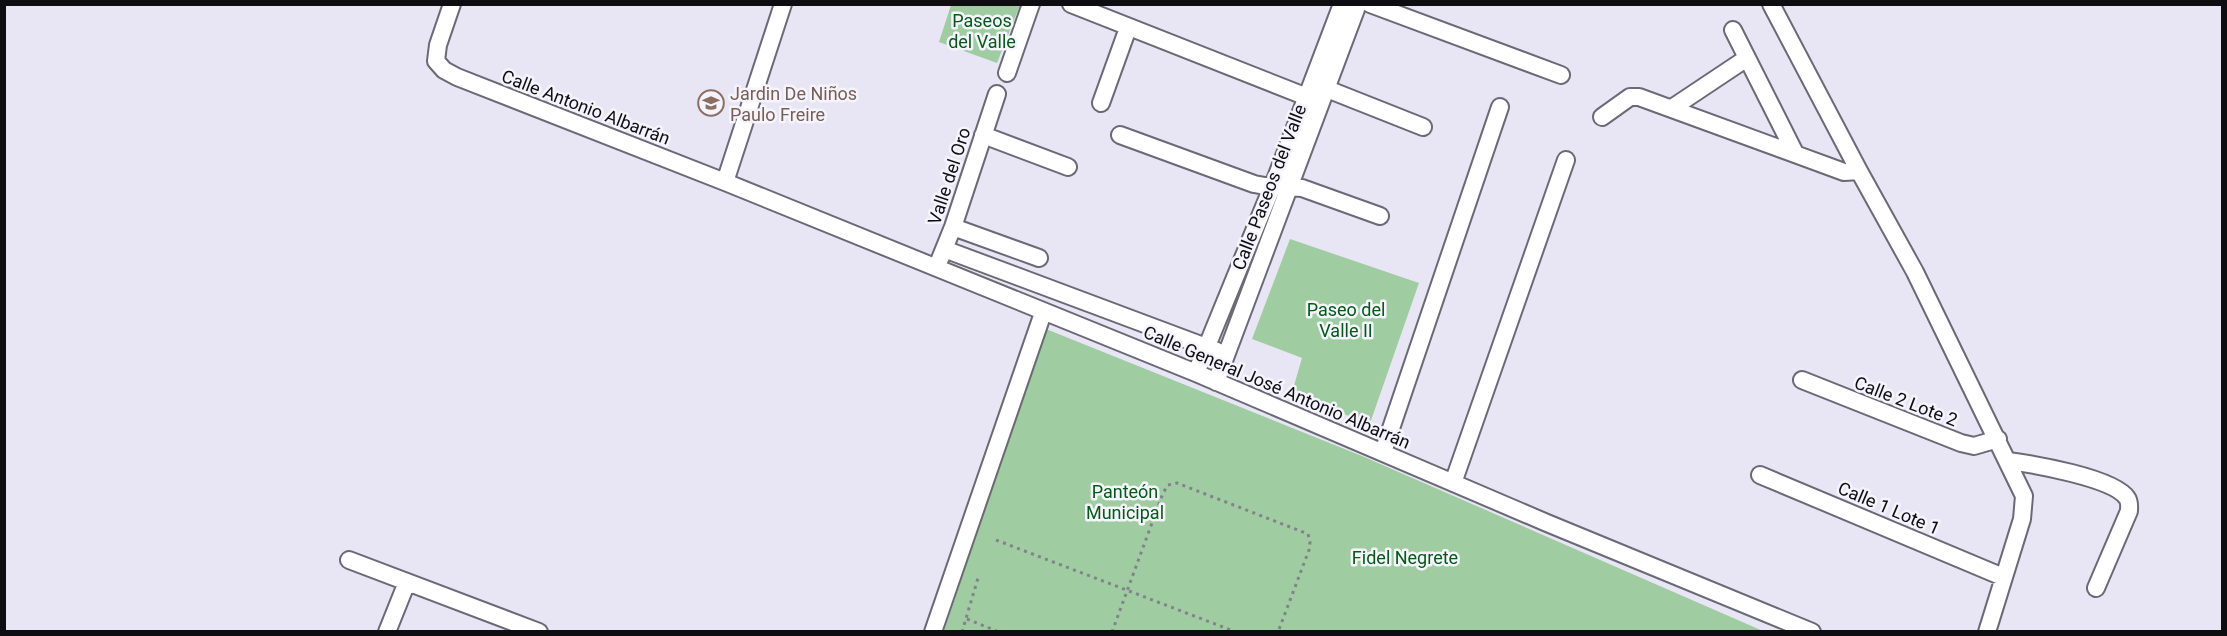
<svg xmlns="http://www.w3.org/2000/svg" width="2227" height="636" font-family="Roboto,sans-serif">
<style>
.green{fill:#a0cca1}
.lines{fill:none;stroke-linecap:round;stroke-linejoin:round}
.minor-casing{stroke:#6b6975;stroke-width:20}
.path{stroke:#83828b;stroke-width:3;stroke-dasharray:3 4.5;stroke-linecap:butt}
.minor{stroke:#fff;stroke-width:16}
.labels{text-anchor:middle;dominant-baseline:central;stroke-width:5;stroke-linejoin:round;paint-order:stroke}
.park-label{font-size:18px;fill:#055918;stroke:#f5f4fd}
.education-label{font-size:18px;fill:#785e54;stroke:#f5f4fd;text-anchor:start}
.street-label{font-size:18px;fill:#0e0e12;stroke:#f5f4fd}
</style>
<rect width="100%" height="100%" fill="#e8e6f4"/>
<path class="green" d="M951 5H1020L997 63 939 42Z
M1290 239 1419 283 1369 426 1293 389 1302 358 1252 339Z
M1046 329 1362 456 1763 631H944Z"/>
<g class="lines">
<g class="minor-casing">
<path id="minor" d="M452 4 438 45 436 61 444 70 457 77 725 182 1196 373 1547 523 1812 632
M1071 4 1307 97
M1370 4 1561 75
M1771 4 1859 171 1915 272 2024 496 2022 519 1987 632
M1733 30 1795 153
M1007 73 1031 4
M1327 89 1423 127
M1101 103 1128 28
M1672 108 1747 58
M1602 117 1630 97H1639L1844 172 1859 171
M983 135 1068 167
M1120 135 1254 184 1265 186 1302 188 1380 216
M725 182 783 4
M953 227 1039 258
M944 249 1217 351
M940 259 953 227 997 94
M1196 373 1277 175 1342 4
M1802 380 1961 443 1974 446 1998 439
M1216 382 1358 4
M1383 452 1500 107
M2008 461C2033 464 2114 478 2127 498 2130 502 2129 507 2129 511L2096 588
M1760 475 2003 577
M1453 483 1566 160
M349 560 539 632
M387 632 407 582
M933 632 1043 313"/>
</g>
<path class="path" d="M996 540 1236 632
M967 619 999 632
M962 632 978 578
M1112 632 1163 493 1168 485 1177 483 1308 534 1310 542 1309 550 1278 632"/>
<use href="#minor" class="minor"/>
</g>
<defs>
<g id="school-ring" transform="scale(1.35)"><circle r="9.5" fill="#f5f4fd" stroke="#8d6e63" stroke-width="1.5"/><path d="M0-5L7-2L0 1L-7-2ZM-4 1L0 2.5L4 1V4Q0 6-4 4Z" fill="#8d6e63"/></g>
</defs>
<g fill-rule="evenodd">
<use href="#school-ring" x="711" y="103"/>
</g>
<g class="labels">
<g class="park-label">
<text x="982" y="20">Paseos<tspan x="982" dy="21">del Valle</tspan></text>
<text x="1346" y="309">Paseo del<tspan x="1346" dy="21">Valle II</tspan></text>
<text x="1125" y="491">Panteón<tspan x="1125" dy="21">Municipal</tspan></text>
<text x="1405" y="557">Fidel Negrete</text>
</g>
<g class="education-label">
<text x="730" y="93">Jardin De Niños<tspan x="730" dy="21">Paulo Freire</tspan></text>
</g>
<g class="street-label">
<text transform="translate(586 107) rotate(21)">Calle Antonio Albarrán</text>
<text transform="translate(949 176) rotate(-72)">Valle del Oro</text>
<text transform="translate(1269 187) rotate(-69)">Calle Paseos del Valle</text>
<text transform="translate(1277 387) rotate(23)">Calle General José Antonio Albarrán</text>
<text transform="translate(1906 401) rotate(21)">Calle 2 Lote 2</text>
<text transform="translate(1889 508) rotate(23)">Calle 1 Lote 1</text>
</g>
</g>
<rect width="2227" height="636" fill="none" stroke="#0e0e12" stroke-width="12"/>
</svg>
